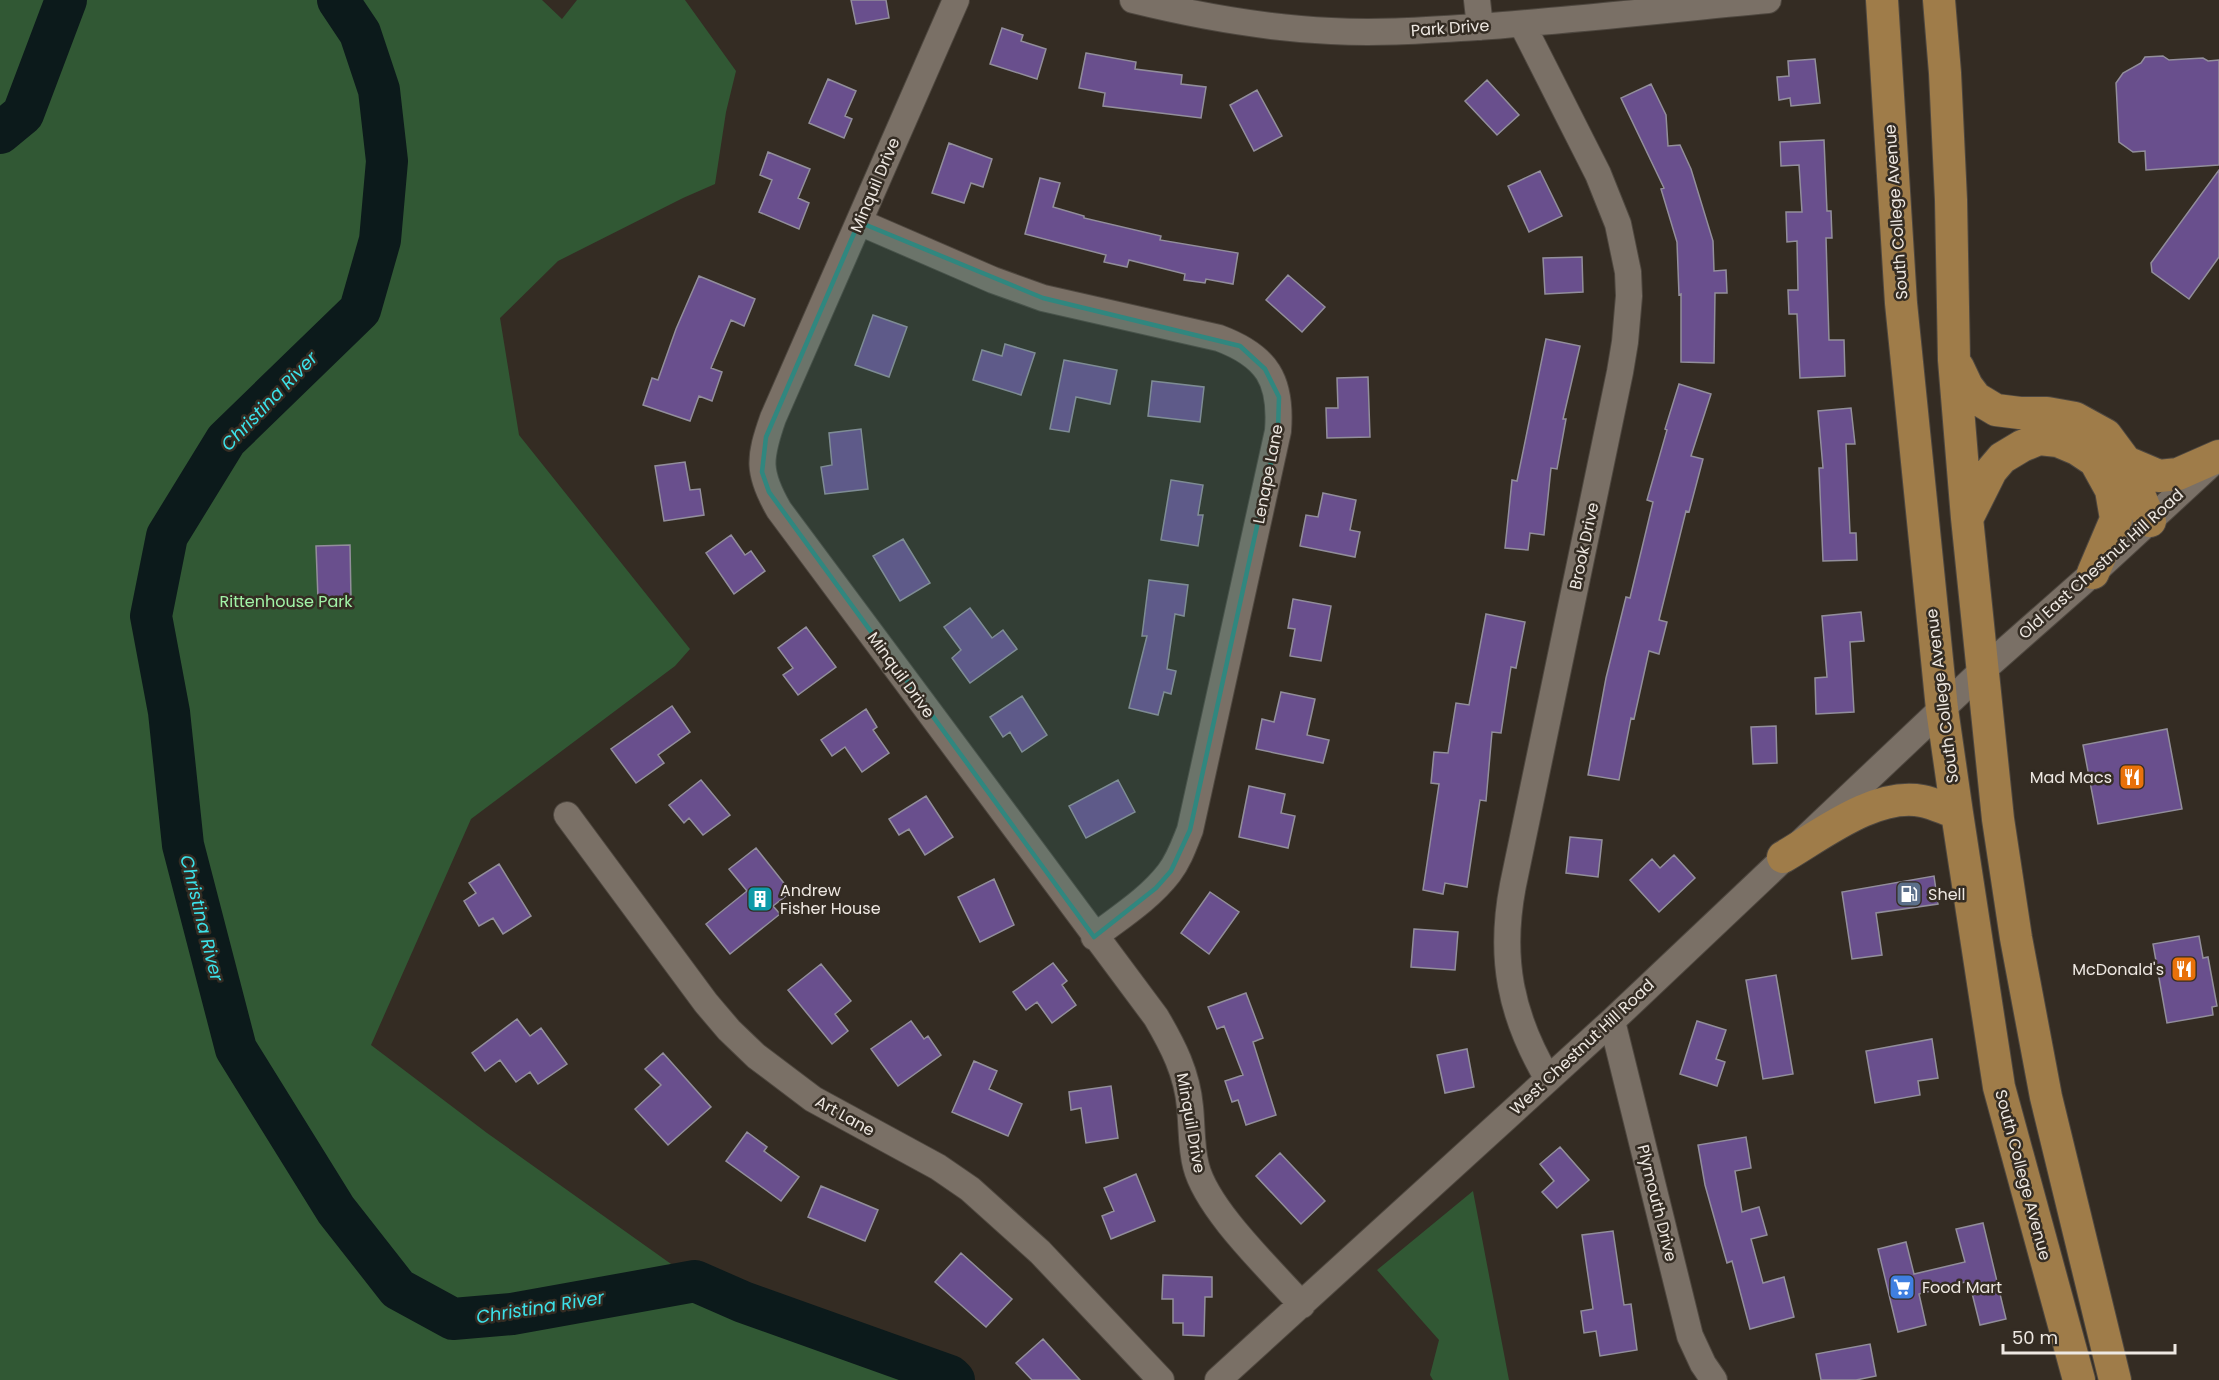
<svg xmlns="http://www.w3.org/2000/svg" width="2219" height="1380" font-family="Poppins,sans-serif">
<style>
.green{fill:#315834}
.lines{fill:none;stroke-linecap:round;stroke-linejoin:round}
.river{stroke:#0c1a1b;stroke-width:42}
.building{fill:#694f8d;stroke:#928e9b;stroke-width:1.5}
.minor-casing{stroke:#4e473f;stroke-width:28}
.major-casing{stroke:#4e473f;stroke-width:34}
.minor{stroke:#7a7066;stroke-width:26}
.major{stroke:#9f7c49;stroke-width:32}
.marked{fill:#30877f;fill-opacity:0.2;stroke:#30877f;stroke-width:4.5;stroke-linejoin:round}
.labels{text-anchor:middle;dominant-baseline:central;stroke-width:5;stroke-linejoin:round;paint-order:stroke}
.street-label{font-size:16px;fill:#eee8e2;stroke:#342c23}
.park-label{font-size:16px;fill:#a1f2a6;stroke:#342c23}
.poi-label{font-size:16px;fill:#eee8e2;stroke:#342c23;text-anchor:start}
.water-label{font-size:18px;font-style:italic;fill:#3ce2ea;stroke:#342c23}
</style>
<rect width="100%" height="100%" fill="#342c23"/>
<path class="green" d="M0 0H542L562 19 577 0H685L736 71 726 112 715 184 683 198 558 261 500 318 519 435 690 649 675 666 471 819 371 1045 487 1133 695 1281 743 1302 950 1376 954 1380H0Z
M1473 1191 1509 1380H1433L1430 1375 1439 1340 1377 1270Z"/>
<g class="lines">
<path class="river" d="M338 0 360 33 379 90 387 161 380 240 360 310 226 440 167 536 151 616 169 712 183 845 236 1049 336 1210 398 1289 453 1319 512 1314 695 1281 743 1302 950 1376 954 1380
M0 133 23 114 66 0"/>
</g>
<path class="building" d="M851 0H886L889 18 856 24Z
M1002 28 1023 35 1021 41 1046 49 1037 79 990 64Z
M1086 53 1136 62 1135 69 1182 75 1181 84 1206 87 1201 118 1103 106 1105 93 1079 88Z
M2163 56 2169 60 2203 58 2208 61 2219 60V165L2146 170 2145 151 2133 152 2119 142 2116 83 2123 73 2141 63 2145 57Z
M1815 59 1820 103 1791 106 1790 98 1779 100 1777 77 1789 76 1788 61Z
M828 79 856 91 845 116 852 119 844 138 809 123Z
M1487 80 1519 115 1497 135 1465 101Z
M1651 84 1666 115 1668 146 1680 145 1691 169 1713 241 1714 271 1726 270 1727 293H1715L1714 363 1681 362V294L1679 295 1677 242 1661 189 1664 188 1621 98Z
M1257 90 1282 136 1254 151 1230 105Z
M1824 140 1827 211H1831L1832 238H1826L1829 340H1844L1845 376 1800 378 1797 314H1789L1788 290H1798L1797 241 1787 242 1786 212H1802L1799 165 1781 166 1780 142Z
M949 143 992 159 983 187 971 183 964 203 932 193Z
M768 152 810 169 798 198 809 203 799 229 759 212 772 180 760 175Z
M2219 170V257L2189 299 2152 272 2151 263Z
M1540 171 1562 216 1529 232 1508 186Z
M1040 178 1060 183 1053 207 1084 216V218L1161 236 1160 240 1238 253 1233 284 1206 279 1205 283 1184 280 1185 274 1129 260 1127 267 1104 262 1106 255 1025 234Z
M1582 257 1583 292 1545 294 1543 258Z
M1288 275 1325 307 1302 332 1266 300Z
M699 276 755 299 744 326 731 320 711 368 722 372 712 401 699 396 690 421 643 405 652 378 658 380 676 329Z
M873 315 907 327 889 377 855 365Z
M1546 339 1580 346 1563 419H1566L1557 469 1551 468 1544 535 1530 533 1528 550 1505 548 1512 480 1517 481Z
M1005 344 1035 353 1021 395 973 380 982 350 1002 356Z
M1064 360 1117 370 1110 404 1076 397 1069 432 1050 429Z
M1368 377 1370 437 1327 438 1326 408H1338L1337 378Z
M1152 381 1204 387 1200 422 1148 416Z
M1679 384 1711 394 1691 456 1703 459 1689 512 1686 511 1659 620 1667 622 1659 654 1649 651 1634 719 1631 718 1619 780 1588 775 1606 678 1626 597 1630 598 1653 502 1647 500 1667 430 1665 429Z
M1851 408 1855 444H1846L1850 533H1856L1857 560 1823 561 1819 468H1823L1818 411Z
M861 429 868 489 825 494 821 467 832 465 829 433Z
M685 462 690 490 700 489 704 515 664 521 655 466Z
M1171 480 1203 485 1198 515H1203L1198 546 1161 540Z
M1323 493 1356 500 1350 530 1360 532 1355 557 1300 546 1306 515 1318 517Z
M731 535 745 555 751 551 765 571 734 594 706 553Z
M903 539 930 583 900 601 873 556Z
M350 545 351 599H318L316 546Z
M1149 580 1188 585 1184 616 1175 614 1167 669 1176 671 1171 694 1164 692 1158 715 1129 708 1147 636H1142Z
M1293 599 1331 606 1321 661 1290 656 1295 629 1288 628Z
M970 608 992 638 1003 630 1017 649 970 683 952 658 961 650 944 627Z
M1861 612 1864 641 1850 642 1854 712 1816 714 1815 678 1827 677 1822 616Z
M1486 614 1525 622 1516 668 1511 667 1501 733 1492 732 1486 801 1480 800 1467 887 1445 883 1443 894 1423 890 1439 784 1431 783 1434 752 1448 753 1456 703 1469 705Z
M806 627 836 667 798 695 783 675 793 668 778 648Z
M1281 692 1315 699 1307 735 1329 740 1323 763 1256 749 1262 719 1274 722Z
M1022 696 1047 735 1022 752 1010 732 1003 737 990 717Z
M672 706 690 732 658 755 664 763 636 783 611 749Z
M866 709 877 727 873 730 889 753 862 772 845 747 832 756 821 740Z
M1776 726 1777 763 1753 764 1751 727Z
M2167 729 2182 809 2098 824 2083 745Z
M701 780 730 815 703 835 689 818 684 823 669 805Z
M1118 780 1135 812 1086 838 1069 806Z
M1249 786 1285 794 1281 813 1295 816 1288 848 1239 837Z
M926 796 953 837 925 855 909 829 899 835 889 819Z
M1570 837 1602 840 1598 877 1566 873Z
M756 848 791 892 773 906 780 914 730 954 706 924 747 891 729 869Z
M1674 855 1695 878 1659 912 1630 880 1652 859 1660 868Z
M499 864 531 916 503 934 493 918 479 926 464 901 476 893 469 883Z
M1934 876 1938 904 1876 913 1882 955 1852 959 1842 892Z
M994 879 1014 925 980 942 958 897Z
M1210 892 1239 912 1209 954 1181 933Z
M1414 929 1458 932 1455 970 1411 967Z
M2199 936 2203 958 2208 957 2217 1006 2212 1007 2213 1015 2167 1023 2153 944Z
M1053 963 1067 981 1062 985 1076 1005 1052 1023 1037 1002 1026 1010 1013 992Z
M821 964 851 1001 835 1014 848 1031 832 1044 788 990Z
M1776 975 1793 1074 1763 1079 1746 980Z
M1246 993 1263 1038 1253 1042 1276 1115 1246 1125 1238 1100 1232 1102 1225 1081 1243 1075 1224 1026 1217 1029 1208 1007Z
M517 1019 530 1036 541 1028 567 1064 538 1084 530 1072 516 1082 500 1060 485 1071 472 1053Z
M911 1021 924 1039 928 1036 941 1055 898 1086 871 1049Z
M1697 1021 1726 1030 1716 1059 1725 1062 1717 1086 1680 1074Z
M1932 1039 1938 1078 1918 1081 1920 1095 1875 1103 1866 1051Z
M1467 1049 1474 1087 1445 1093 1437 1055Z
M663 1053 711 1107 668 1145 635 1109 661 1085 645 1069Z
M974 1061 997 1071 989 1089 1022 1104 1008 1136 952 1112Z
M1111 1086 1118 1138 1086 1143 1081 1108 1071 1110 1069 1092Z
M747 1132 767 1147 764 1151 799 1177 781 1201 726 1161Z
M1746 1137 1751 1168 1735 1171 1742 1212 1759 1207 1767 1235 1751 1239 1763 1283 1784 1277 1794 1317 1750 1329 1732 1261 1727 1263 1705 1185 1698 1145Z
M1560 1147 1589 1180 1557 1208 1542 1192 1554 1181 1540 1164Z
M1280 1153 1325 1201 1301 1224 1256 1176Z
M1136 1174 1155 1221 1111 1239 1102 1216 1114 1211 1104 1188Z
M821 1186 878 1210 865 1241 808 1217Z
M1983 1223 2006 1319 1980 1325 1969 1281 1919 1294 1926 1325 1898 1332 1878 1249 1906 1242 1914 1274 1965 1262 1956 1229Z
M1613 1231 1624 1305 1631 1304 1637 1350 1600 1356 1596 1331 1584 1333 1581 1311 1593 1309 1582 1235Z
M961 1253 1012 1299 986 1327 935 1282Z
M1163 1275 1212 1277V1297H1205L1204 1336 1183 1335V1323H1173V1299H1162Z
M1043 1339 1080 1380H1032L1016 1363Z
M1870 1344 1876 1376 1856 1380H1821L1816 1354Z"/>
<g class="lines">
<g class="minor-casing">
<path id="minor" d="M956 0 773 418C759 458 757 472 779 510L1156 1017C1173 1046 1187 1073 1190 1107 1192 1126 1191 1147 1196 1166 1207 1210 1271 1270 1302 1305
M1133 0C1198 16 1265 28 1331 31 1380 34 1429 30 1477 27 1574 20 1671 9 1768 0
M1477 0 1480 27
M1522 24 1598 174 1618 224 1628 272 1629 296 1625 342 1620 372 1513 885C1499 957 1510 1015 1548 1079
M859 222 993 280 1043 298 1219 338C1267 356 1282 380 1278 431L1190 830C1184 845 1179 860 1169 873 1149 899 1120 917 1094 937
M567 815 706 1003 729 1030 756 1056 813 1099 938 1167 970 1189 1040 1252 1161 1380
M1612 1021 1690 1336 1703 1364 1714 1380
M1218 1380 1612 1021 1983 670 2093 573 2210 465"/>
</g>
<g class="major-casing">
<path id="major" d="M1882 0 1901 303 1942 709 1957 813 1999 1087 2079 1380
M1939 0 1945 73 1951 200 1954 360 1967 518 1998 819 2016 938 2046 1097 2115 1380
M1958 367 1967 386 1976 398 1996 410 2020 413H2047L2075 418 2106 435 2126 462 2150 521
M2126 462 2159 476 2178 474 2219 456
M1968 517 1991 471 2002 458 2022 446 2039 439 2058 441 2077 449 2095 461 2111 490 2116 519 2093 573
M1783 857C1821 835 1875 792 1922 801 1933 803 1945 809 1957 813"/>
</g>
<use href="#minor" class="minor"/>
<use href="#major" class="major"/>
</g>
<path class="marked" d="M859 222 1043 298 1240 346 1265 369 1279 397 1278 431 1190 830 1171 871 1156 888 1094 937 769 492 762 472 766 437Z"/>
<defs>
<g id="restaurant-square" transform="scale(1.35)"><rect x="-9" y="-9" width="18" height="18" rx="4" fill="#e8710a" stroke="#342c23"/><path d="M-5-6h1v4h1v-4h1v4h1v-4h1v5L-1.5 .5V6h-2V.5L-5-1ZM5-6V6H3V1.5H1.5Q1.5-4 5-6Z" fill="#fff"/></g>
<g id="fuel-square" transform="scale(1.35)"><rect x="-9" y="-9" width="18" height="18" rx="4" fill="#5c6f8a" stroke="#342c23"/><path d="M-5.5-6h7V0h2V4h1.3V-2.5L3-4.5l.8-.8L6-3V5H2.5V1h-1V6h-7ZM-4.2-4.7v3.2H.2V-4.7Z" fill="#fff"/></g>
<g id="building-square" transform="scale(1.35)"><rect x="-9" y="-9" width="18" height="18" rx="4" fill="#0f9aa8" stroke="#342c23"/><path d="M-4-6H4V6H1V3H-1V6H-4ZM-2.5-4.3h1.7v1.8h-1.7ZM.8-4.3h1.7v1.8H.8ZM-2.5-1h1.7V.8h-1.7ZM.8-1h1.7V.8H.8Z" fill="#fff"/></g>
<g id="supermarket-square" transform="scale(1.35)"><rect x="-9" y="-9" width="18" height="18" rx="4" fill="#3f7fe0" stroke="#342c23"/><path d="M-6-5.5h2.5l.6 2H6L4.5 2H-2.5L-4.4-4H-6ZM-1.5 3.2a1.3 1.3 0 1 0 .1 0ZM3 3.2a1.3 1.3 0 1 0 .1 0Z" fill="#fff"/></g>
</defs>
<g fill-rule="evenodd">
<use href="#restaurant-square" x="2132" y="777"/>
<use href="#fuel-square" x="1909" y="894"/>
<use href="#building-square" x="760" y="899"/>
<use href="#restaurant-square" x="2184" y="969"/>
<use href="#supermarket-square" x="1902" y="1287"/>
</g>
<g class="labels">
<g class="street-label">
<text transform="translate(1450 28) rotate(-4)">Park Drive</text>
<text transform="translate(875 185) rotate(-67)">Minquil Drive</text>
<text transform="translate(1896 212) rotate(-94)">South College Avenue</text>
<text transform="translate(1268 474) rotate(-79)">Lenape Lane</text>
<text transform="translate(1584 546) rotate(-78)">Brook Drive</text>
<text transform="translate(2101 564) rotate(-42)">Old East Chestnut Hill Road</text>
<text transform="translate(901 675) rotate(54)">Minquil Drive</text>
<text transform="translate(1942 696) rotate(-97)">South College Avenue</text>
<text transform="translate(1582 1047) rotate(-43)">West Chestnut Hill Road</text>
<text transform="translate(845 1116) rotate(29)">Art Lane</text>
<text transform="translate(1191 1123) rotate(80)">Minquil Drive</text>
<text transform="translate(2023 1175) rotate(75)">South College Avenue</text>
<text transform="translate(1657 1203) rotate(76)">Plymouth Drive</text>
</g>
<g class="park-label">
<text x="286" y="601">Rittenhouse Park</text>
</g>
<g class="poi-label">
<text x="2112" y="777" text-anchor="end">Mad Macs</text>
<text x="780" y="890">Andrew<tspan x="780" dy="18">Fisher House</tspan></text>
<text x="1928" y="894">Shell</text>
<text x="2164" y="969" text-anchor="end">McDonald's</text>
<text x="1922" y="1287">Food Mart</text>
</g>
<g class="water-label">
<text transform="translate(269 401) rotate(-46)">Christina River</text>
<text transform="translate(202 918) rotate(76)">Christina River</text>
<text transform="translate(540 1307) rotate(-9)">Christina River</text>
</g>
</g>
<path d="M2003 1344v9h172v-9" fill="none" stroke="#eee8e2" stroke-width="3"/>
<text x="2012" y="1344" font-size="18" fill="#eee8e2" stroke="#342c23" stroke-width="4.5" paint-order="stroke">50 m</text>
</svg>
